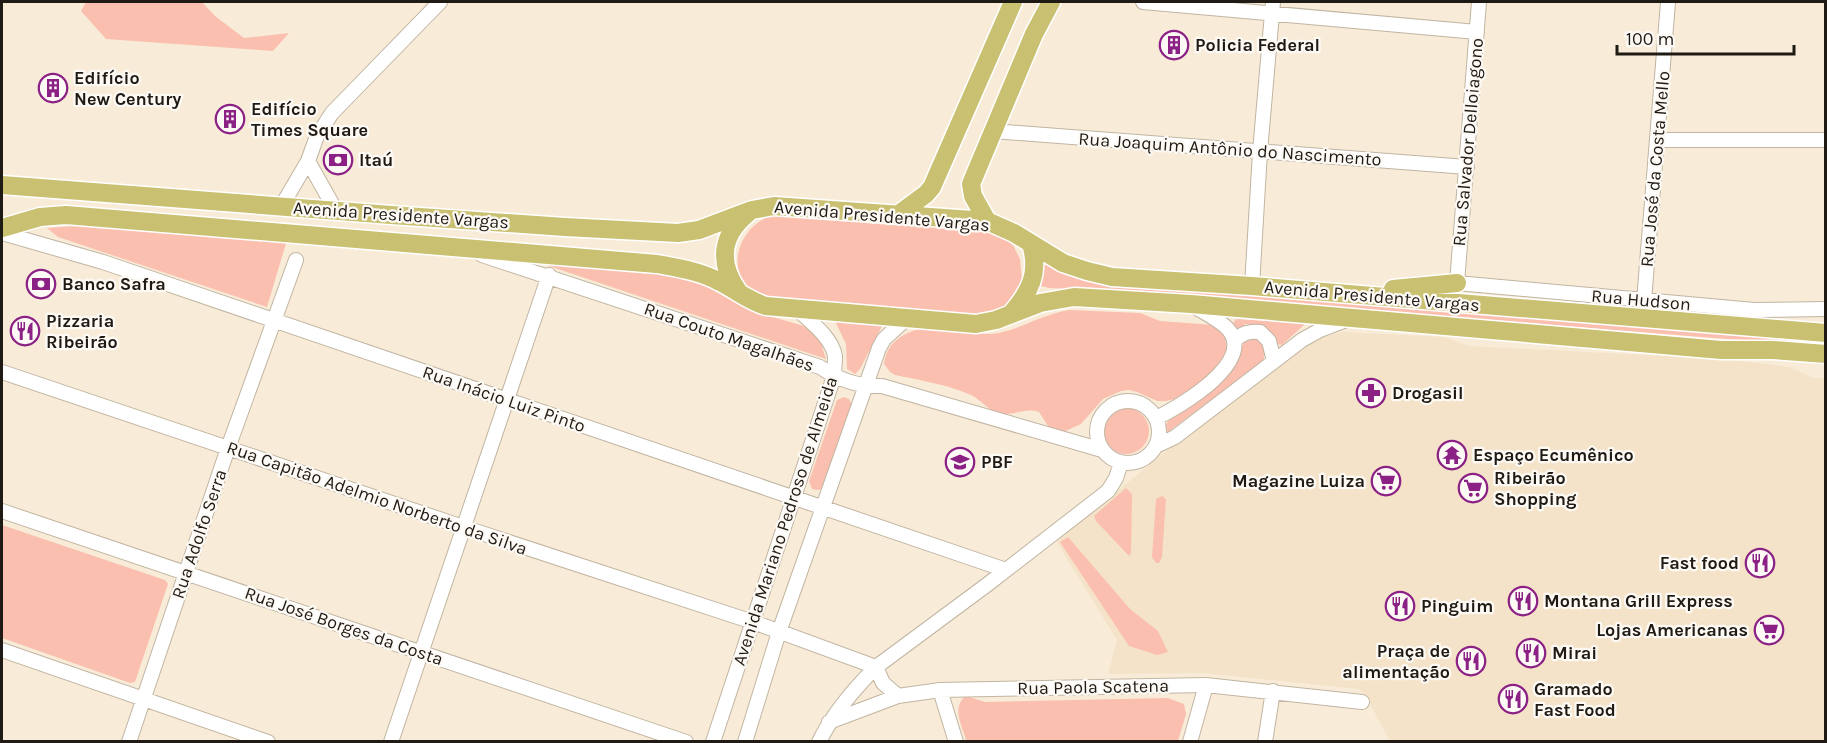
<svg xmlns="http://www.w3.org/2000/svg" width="1827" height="743" font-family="Karla,sans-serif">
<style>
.built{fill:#f4e3c8}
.green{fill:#fbbfaf}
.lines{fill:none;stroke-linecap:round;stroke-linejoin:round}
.minor-casing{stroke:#c1b5a2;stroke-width:16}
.major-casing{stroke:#fff;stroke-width:21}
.minor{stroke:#fff;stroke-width:14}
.major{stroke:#cac071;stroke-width:18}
.labels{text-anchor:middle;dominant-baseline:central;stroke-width:4.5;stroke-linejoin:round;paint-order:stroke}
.poi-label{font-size:18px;font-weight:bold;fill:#1f1a13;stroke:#fdfaf6;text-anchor:start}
.street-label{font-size:18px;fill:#1f1a13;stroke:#fdfaf6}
</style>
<rect width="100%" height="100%" fill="#f8ecd8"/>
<path class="built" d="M1342 332 1445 337 1469 346 1725 359 1790 367 1813 378H1825V741H1390L1365 695 1359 689 1202 673 1108 674 1117 640 1056 541 1186 435 1295 352 1320 338Z"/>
<path class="green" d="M86 2H202L215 16 244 38 289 33 273 51 106 39 81 11Z
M777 214 988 229 1008 240 1013 245 1020 259 1022 281 1020 288 1007 307 979 317 779 303C772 300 763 298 756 294 721 271 740 222 777 214Z
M89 225 287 240 267 307 58 237 47 228Z
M544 262 672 273 701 281 766 315 804 326 820 340 826 359 543 264Z
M1044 265H1050L1109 284 1585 320 1825 343V347L1157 293 1049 288 1041 286Z
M1069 310 1140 313 1160 321 1214 325 1222 329 1225 336 1227 352 1217 372 1175 399 1166 401H1157L1137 392 1129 390 1121 391 1103 399 1081 424 1061 433 1055 432 1048 426 1039 412C1025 407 1012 417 998 413 988 410 981 400 971 395 948 385 920 380 895 375L890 372 884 364C886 351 891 342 904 335 937 317 965 339 999 333 1023 328 1043 314 1069 310Z
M1236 319 1303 323 1304 325 1282 345 1277 344C1269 331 1260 325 1245 324L1242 329 1235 328 1233 323Z
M835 321 883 324 860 369 855 374 847 369 846 344Z
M1250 336 1261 339 1266 350 1263 361 1168 432 1165 427 1168 421 1227 376C1237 363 1238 346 1250 336Z
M844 397 849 399 852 404 822 489 817 490 812 489 809 481 837 400Z
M1103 431a23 23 0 1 1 46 0a23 23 0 1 1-46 0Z
M1126 488 1132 494 1131 553 1129 556 1096 521 1094 516Z
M1162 496 1166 499 1162 557 1159 563H1156L1152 557 1156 499Z
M2 525 165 580 168 584 135 682 130 683 2 638Z
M1068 537 1130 609 1158 631 1168 652 1157 655 1129 646 1060 542Z
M966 696 985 702 1168 698 1184 704 1186 714 1178 741 967 742C962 726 951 707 966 696Z"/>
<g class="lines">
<g class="minor-casing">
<path id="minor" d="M1143 2 1477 32
M1479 2 1457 283 1754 310 1826 309
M993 131 1467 167
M1657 140H1826
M308 161 336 211
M281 207 308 161 317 136 332 113 440 2
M2 233 103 262 1006 570
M482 255 820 367C839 380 859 387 882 386L1102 450
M1252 286 1260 152 1273 2
M1644 301 1668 2
M1234 341C1242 333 1249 331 1260 332L1269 341 1274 361
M2 372 463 527 753 622 876 667 883 683 898 696
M1097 432a31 31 0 1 1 62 0a31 31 0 1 1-62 0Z
M1156 418C1179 407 1259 361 1227 328 1218 319 1203 312 1192 305
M1156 446 1175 437 1302 340 1320 330 1349 319
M2 511 686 742
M2 650 268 742
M940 690 956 742
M829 722 898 696 940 690 1206 685 1362 702
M129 742 228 448 296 260
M391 742 549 275
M713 742 834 376C834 370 835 363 835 356 832 338 811 322 798 310
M745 742 779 632 879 348 884 339 906 319
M819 742C833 713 854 689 876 667L988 584 1108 491 1116 478 1121 463
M1190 742 1206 685
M1265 742 1273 691"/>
</g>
<g class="major-casing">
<path id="major" d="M2 185 391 215 565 227 678 233 699 230 752 210 774 206 987 221 1014 233 1063 263 1087 271 1112 277 1252 286 1826 333
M899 214 926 194 932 187 1013 2
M987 221 973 196 971 184 1034 34 1051 2
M2 228 40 217 66 215 657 264C678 268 700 271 720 282 736 290 749 301 766 306L976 324 996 320 1040 303 1074 297 1191 304 1721 350H1773L1826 354
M1393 289 1457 283
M738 291C718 263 721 235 748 213
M1011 314C1030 292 1040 273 1031 244"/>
</g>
<use href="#minor" class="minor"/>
<use href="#major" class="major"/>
</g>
<defs>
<g id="building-ring" transform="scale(1.5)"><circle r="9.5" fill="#fdfaf6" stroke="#8b2085" stroke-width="1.5"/><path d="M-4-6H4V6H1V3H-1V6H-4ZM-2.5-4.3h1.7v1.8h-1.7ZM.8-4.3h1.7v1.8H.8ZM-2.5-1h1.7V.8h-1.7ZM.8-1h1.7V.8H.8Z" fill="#8b2085"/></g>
<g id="bank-ring" transform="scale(1.5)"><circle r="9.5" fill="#fdfaf6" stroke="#8b2085" stroke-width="1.5"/><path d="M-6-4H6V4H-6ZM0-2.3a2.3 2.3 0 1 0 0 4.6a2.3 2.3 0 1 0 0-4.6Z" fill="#8b2085"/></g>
<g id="restaurant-ring" transform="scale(1.5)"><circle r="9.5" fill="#fdfaf6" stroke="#8b2085" stroke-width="1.5"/><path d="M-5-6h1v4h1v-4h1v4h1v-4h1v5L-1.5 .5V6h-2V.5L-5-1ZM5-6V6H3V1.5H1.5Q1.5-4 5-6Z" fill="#8b2085"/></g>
<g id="pharmacy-ring" transform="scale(1.5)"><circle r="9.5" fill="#fdfaf6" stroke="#8b2085" stroke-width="1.5"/><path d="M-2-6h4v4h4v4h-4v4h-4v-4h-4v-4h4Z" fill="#8b2085"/></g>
<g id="temple-ring" transform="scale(1.5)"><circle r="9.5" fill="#fdfaf6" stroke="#8b2085" stroke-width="1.5"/><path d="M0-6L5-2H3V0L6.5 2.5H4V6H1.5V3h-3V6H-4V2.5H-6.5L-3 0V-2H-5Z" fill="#8b2085"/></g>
<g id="school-ring" transform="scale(1.5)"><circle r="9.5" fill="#fdfaf6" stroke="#8b2085" stroke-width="1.5"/><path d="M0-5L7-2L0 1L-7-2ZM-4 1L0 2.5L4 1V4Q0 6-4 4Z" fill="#8b2085"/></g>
<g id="supermarket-ring" transform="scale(1.5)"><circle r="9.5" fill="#fdfaf6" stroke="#8b2085" stroke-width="1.5"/><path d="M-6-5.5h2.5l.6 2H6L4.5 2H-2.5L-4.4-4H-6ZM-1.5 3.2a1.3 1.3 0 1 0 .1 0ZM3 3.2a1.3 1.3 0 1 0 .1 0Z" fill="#8b2085"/></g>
</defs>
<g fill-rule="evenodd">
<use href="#building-ring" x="1174" y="45"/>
<use href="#building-ring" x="53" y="88"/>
<use href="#building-ring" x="230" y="119"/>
<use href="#bank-ring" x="338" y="160"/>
<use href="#bank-ring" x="41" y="284"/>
<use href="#restaurant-ring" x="25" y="331"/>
<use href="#pharmacy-ring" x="1371" y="393"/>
<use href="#temple-ring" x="1452" y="455"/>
<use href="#school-ring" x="960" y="462"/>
<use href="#supermarket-ring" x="1386" y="481"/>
<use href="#supermarket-ring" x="1473" y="488"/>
<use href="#restaurant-ring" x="1760" y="563"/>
<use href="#restaurant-ring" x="1523" y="601"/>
<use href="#restaurant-ring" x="1400" y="606"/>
<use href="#supermarket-ring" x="1769" y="630"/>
<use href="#restaurant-ring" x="1531" y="653"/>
<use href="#restaurant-ring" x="1471" y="661"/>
<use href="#restaurant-ring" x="1513" y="699"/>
</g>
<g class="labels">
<g class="poi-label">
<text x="1195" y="45">Policia Federal</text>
<text x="74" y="78">Edifício<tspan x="74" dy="21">New Century</tspan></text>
<text x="251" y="109">Edifício<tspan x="251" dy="21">Times Square</tspan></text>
<text x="359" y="160">Itaú</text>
<text x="62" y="284">Banco Safra</text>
<text x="46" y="321">Pizzaria<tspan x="46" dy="21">Ribeirão</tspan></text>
<text x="1392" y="393">Drogasil</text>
<text x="1473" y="455">Espaço Ecumênico</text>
<text x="981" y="462">PBF</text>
<text x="1494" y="478">Ribeirão<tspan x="1494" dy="21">Shopping</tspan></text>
<text x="1365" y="481" text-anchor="end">Magazine Luiza</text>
<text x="1739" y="563" text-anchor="end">Fast food</text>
<text x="1544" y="601">Montana Grill Express</text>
<text x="1421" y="606">Pinguim</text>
<text x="1748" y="630" text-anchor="end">Lojas Americanas</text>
<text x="1450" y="651" text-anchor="end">Praça de<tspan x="1450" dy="21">alimentação</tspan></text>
<text x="1552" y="653">Mirai</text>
<text x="1534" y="689">Gramado<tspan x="1534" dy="21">Fast Food</tspan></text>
</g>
<g class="street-label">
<text transform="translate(1468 142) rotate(-85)">Rua Salvador Delloiagono</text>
<text transform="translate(1230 149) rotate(4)">Rua Joaquim Antônio do Nascimento</text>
<text transform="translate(1655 169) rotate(-85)">Rua José da Costa Mello</text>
<text transform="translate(401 215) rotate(4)">Avenida Presidente Vargas</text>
<text transform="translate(882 216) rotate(5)">Avenida Presidente Vargas</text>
<text transform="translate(1372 296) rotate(5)">Avenida Presidente Vargas</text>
<text transform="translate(1641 300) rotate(5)">Rua Hudson</text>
<text transform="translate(729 337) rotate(19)">Rua Couto Magalhães</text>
<text transform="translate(504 399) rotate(19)">Rua Inácio Luiz Pinto</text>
<text transform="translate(377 498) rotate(19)">Rua Capitão Adelmio Norberto da Silva</text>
<text transform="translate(785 521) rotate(-72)">Avenida Mariano Pedroso de Almeida</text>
<text transform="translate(199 534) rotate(-71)">Rua Adolfo Serra</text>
<text transform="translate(344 626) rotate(19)">Rua José Borges da Costa</text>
<text transform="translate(1093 687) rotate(-1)">Rua Paola Scatena</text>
</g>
</g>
<rect width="1827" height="743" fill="none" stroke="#1f1a13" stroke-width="6"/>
<path d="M1617 45v9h177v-9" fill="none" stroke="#1f1a13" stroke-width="3"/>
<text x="1626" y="45" font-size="18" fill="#1f1a13" stroke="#fdfaf6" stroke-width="4.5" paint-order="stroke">100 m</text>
</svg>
